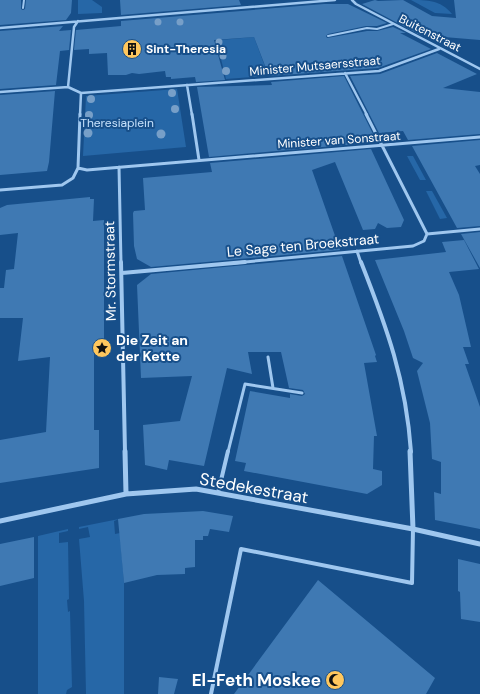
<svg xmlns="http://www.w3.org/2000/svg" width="480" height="694" font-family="'DM Sans',sans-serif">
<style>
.green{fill:#2667a7}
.building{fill:#3f79b3}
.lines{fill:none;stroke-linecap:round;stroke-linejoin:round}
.service-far2{stroke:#9fc7ef;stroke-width:2}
.service-far1{stroke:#9fc7ef;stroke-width:3}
.service{stroke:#9fc7ef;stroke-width:4}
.minor-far3{stroke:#9fc7ef;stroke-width:2.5}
.minor-far2{stroke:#9fc7ef;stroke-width:3}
.minor-far1{stroke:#9fc7ef;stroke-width:4}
.minor{stroke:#9fc7ef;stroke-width:5}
.tree{fill:#779fc8}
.labels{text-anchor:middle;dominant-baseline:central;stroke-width:4;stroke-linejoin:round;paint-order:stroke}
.far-street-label{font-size:12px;fill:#fff;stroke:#174f8a}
.far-poi-label{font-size:12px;font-weight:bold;fill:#fff;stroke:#174f8a;text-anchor:start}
.far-park-label{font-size:12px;fill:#c5e0fb;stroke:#174f8a}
.street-label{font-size:14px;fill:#fff;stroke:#174f8a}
.poi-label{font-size:14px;font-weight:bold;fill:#fff;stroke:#174f8a;text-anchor:start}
.near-street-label{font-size:17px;fill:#fff;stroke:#174f8a}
.near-poi-label{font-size:17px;font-weight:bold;fill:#fff;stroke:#174f8a;text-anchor:end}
</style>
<rect width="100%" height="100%" fill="#174f8a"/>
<path class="green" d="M78 0H92L102 7V13L78 14Z
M411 0C427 0 441 0 452 14L435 13Z
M254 37 267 72H264L265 76 226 79 217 43H220V40Z
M177 89 186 147 83 156 86 96Z
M407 156H413L426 180H420Z
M426 191H432L447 218 440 219Z
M119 519 114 521 115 534 120 533 124 583V694H86L84 601 79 539 90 537 88 527 79 529V527Z
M68 529V531L59 533V543L68 542 69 599 67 600 68 612 70 611 72 687 67 690 66 694H38V536Z"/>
<path class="building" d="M0 0H21V9L23 10 25 9 26 0H72L71 13 66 20 0 25Z
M120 0H239L241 5 121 15Z
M375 0 378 1 403 0 432 16 456 18 454 0H480V40L420 35 362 4Z
M324 4H348L387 23 377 26H366L328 34 326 36 327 38 367 31H377L393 27 406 33H400L431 49 378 68 269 76 254 37 214 40 225 80 196 82 195 77 171 79V77H166L165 71 139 74 132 73 126 75H108L107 53 89 54V49L74 50 76 30 121 26V21Z
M63 26 59 31 71 30 69 50 60 51 56 85 0 89V31Z
M437 53 477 74 443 88 480 92V134L408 140 403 131 379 133 350 76 380 74Z
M344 76 373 134 364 135 368 143 209 157 197 87 272 85 271 82Z
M55 91 49 162 47 171 0 175V95Z
M480 140V165L475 166 480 174V226L457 228 412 146Z
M371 149 404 220 401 227 387 228 378 223 375 229 363 230 335 162 312 170 340 250 151 267 137 259 134 246 133 213 134 211 145 210 143 178 212 172 210 163Z
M90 197V199H94L93 221 104 220V347L94 348V430H99V468L0 483V440L46 432 50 357 18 361 23 318H0V288H4L6 270 14 269 18 233 0 235V208L7 205Z
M480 232V268L461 234Z
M464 240 479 269 449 272 459 295 471 347H463L469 364H465L480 407V529L435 520 434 492 441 494V462L432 459 430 423 417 371 423 363 413 358 404 331 375 260 446 252 442 242Z
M342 256 376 355 375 356 377 362 364 363 377 436H374L373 469 382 471V485L367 494 244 471 246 463 235 461 250 391 290 398V394L302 396 305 394 303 390 289 388 281 352H248L252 374 227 368 204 466 169 460 167 470 145 465 143 425 180 421 192 376 141 378 137 285 151 274Z
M203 511 233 516 229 532 210 529 208 536H203V540H195V567L185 568V574L157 575 124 583 118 519 144 514Z
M34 537V578L0 586V544Z
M458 559 480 564V622L461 619 460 592 458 591Z
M318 580 435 678 426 694H234Z
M159 677 178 679 174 694H158Z"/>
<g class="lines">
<path class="service-far2" d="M23 8 24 0
M328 36 367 28 377 29 393 24"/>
<path class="service-far1" d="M268 357 273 388
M228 452 245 384 302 393"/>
<path class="service" d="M218 493 228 451
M211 694 241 549 412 583 413 529"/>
<path class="minor-far3" d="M352 0 356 4 480 69
M0 28 335 0
M345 73 367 115
M187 85 192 115
M68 87 74 27 78 21
M0 92 68 87 81 93
M80 115 81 93 379 71 439 49"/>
<path class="minor-far2" d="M80 114 78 168 87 170 480 137
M192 114 199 160
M366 114 427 234
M119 167 121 263
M0 190 62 185 73 178 78 168
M427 234 480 229
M357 251 361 263
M234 263 413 246 424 241 427 234"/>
<path class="minor-far1" d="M121 262 125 452
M361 262C387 328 406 380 411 452
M122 273 245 262"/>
<path class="minor" d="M125 451 126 494
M410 451 413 529
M0 521 126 494 196 489 413 529 480 544"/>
</g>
<g class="tree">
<circle cx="158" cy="22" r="3.5"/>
<circle cx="180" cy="22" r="3.5"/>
<circle cx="219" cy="42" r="3.5"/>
<circle cx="223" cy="56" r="3.5"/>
<circle cx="226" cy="71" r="4"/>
<circle cx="172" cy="93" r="4"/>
<circle cx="91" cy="99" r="4"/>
<circle cx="175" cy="109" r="4"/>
<circle cx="89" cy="115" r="4"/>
<circle cx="88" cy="133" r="4.5"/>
<circle cx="161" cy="134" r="4.5"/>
</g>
<defs>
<g id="building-disc" transform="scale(1)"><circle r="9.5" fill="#ffc75d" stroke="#174f8a"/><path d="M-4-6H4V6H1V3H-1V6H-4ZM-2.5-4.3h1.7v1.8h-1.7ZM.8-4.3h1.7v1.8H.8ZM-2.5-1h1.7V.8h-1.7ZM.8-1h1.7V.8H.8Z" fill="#111"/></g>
<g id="sight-disc" transform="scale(1)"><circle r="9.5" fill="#ffc75d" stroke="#174f8a"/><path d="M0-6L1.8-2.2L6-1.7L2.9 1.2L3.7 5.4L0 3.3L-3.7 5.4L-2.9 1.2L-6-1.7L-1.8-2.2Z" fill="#111"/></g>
<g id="mosque-disc" transform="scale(1)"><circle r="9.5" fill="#ffc75d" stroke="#174f8a"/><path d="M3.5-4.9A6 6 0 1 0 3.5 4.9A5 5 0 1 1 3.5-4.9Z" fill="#111"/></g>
</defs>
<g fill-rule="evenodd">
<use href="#building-disc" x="132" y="49"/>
<use href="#sight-disc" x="102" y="348"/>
<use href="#mosque-disc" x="335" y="680"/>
</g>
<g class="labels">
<g class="far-street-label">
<text transform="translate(430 33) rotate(27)">Buitenstraat</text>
<text transform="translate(315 66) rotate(-5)">Minister Mutsaersstraat</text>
<text transform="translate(339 140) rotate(-4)">Minister van Sonstraat</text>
</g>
<g class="far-poi-label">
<text x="146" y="49">Sint-Theresia</text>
</g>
<g class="far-park-label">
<text x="117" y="123">Theresiaplein</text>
</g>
<g class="street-label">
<text transform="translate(303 245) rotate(-5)">Le Sage ten Broekstraat</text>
<text transform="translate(110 271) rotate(-91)">Mr. Stormstraat</text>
</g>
<g class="poi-label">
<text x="116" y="340">Die Zeit an<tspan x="116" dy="16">der Kette</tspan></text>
</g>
<g class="near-street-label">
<text transform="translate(254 488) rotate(10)">Stedekestraat</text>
</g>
<g class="near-poi-label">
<text x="321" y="680">El-Feth Moskee</text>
</g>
</g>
</svg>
